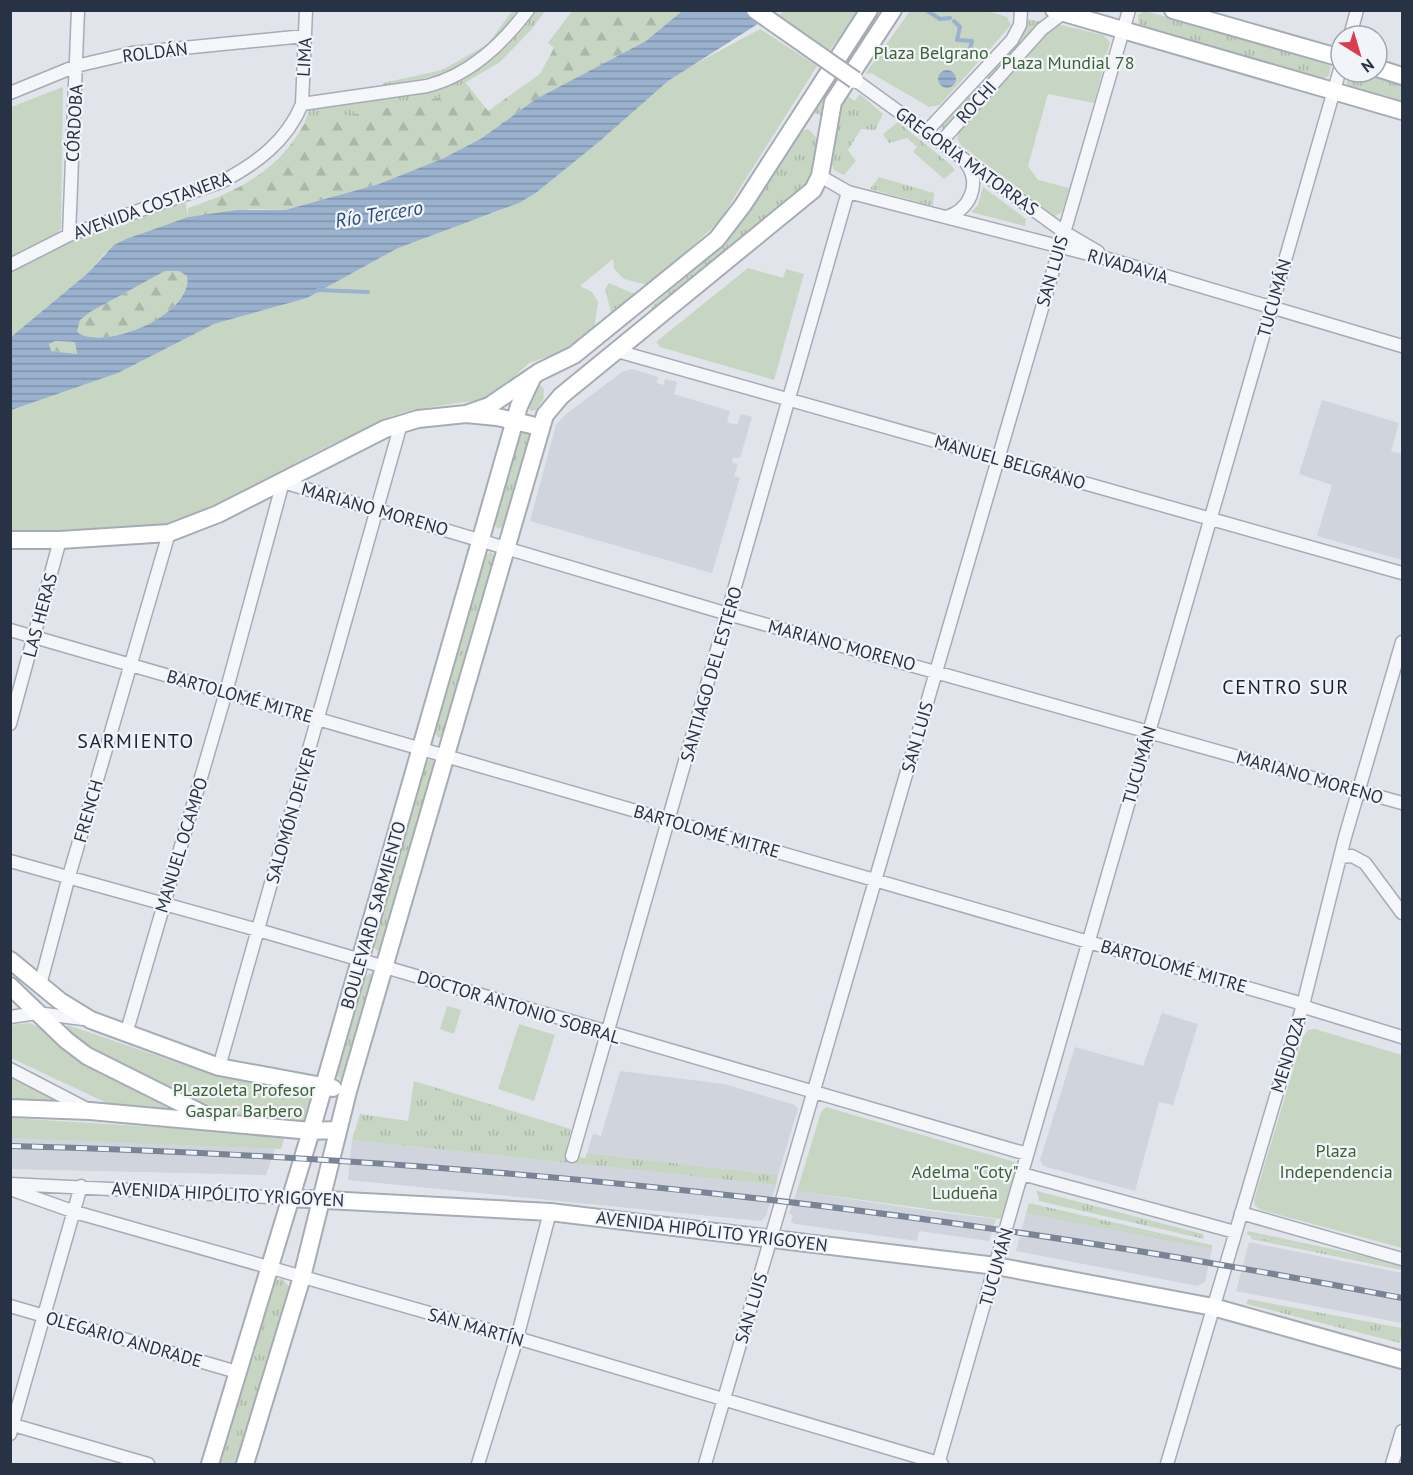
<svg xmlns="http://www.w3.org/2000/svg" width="1413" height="1475" font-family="'PT Sans',sans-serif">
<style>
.built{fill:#cfd4dd}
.grass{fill:url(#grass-tufts)}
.forest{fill:url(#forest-firs)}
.park{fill:#c6d6c2}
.water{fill:url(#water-rules);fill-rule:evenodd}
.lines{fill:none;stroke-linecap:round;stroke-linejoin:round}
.stream{stroke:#9ab2ce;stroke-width:4}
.minor-casing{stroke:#a6acb6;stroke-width:15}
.secondary-casing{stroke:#a6acb6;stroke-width:20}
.minor{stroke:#f5f6f9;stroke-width:12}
.secondary{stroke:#fff;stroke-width:16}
.rail-casing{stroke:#798496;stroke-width:6}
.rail{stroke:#f1f4f8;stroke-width:4;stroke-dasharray:11;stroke-linecap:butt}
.secondary-bridge-casing{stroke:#a6acb6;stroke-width:20;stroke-linecap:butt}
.secondary-bridge{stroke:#fff;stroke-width:16}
.labels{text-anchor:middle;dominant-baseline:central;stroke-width:4.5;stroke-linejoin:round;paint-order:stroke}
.street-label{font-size:18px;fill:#283245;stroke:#f1f4f8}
.park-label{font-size:18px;fill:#3b6234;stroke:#f1f4f8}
.water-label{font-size:20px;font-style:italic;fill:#2e4f7d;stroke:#f1f4f8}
.neighbourhood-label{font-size:20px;letter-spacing:1.5px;fill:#1a2336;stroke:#f1f4f8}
</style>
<defs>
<pattern id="grass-tufts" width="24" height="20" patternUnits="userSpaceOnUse" patternTransform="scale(1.5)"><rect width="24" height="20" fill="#c6d6c2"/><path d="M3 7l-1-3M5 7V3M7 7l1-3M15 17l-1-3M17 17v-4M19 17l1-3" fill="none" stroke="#aab8a8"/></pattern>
<pattern id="forest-firs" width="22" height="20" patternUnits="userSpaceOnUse" patternTransform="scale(1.5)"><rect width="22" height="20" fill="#c6d6c2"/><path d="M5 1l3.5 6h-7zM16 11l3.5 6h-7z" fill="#aab8a8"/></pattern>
<pattern id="water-rules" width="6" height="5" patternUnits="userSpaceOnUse" patternTransform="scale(1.5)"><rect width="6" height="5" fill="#9ab2ce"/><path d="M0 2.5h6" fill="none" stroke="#7e91a9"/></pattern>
</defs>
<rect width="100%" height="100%" fill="#e1e5eb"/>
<path class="built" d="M632 369 658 377 657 383 664 385 665 379 677 382 674 394 730 411 727 422 737 425 741 414 752 417 740 458H733L732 462 738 465 734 476 740 478 712 573 530 521 556 425 565 415 622 372Z
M1322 400 1399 423 1391 451 1402 454V560L1317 536 1332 485 1299 474Z
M1162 1013 1198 1024 1173 1105 1159 1102 1135 1191 1043 1166 1040 1160 1075 1047 1143 1066Z
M620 1071 724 1084 795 1105 798 1109 778 1175 587 1153 593 1134 601 1136Z
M11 1138 205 1145 275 1149 266 1175 11 1169Z
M352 1140 776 1185 766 1216 761 1221 348 1180Z
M797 1191 923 1210 996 1219 989 1241 919 1231 917 1241 795 1224 791 1222 793 1215 789 1214Z
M1026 1213 1207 1247 1212 1249 1205 1282 1198 1286 1016 1251Z
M1249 1242 1402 1273V1323L1236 1291Z"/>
<path class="grass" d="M512 11H522L486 50 444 74 383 87V83L442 70 488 44Z
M536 11H545L531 30 500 62 441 97 304 124 309 110C373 100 449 96 500 52 514 40 525 25 536 11Z
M881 11H884L824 95 821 115 811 112Z
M1145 11 1325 61 1331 67 1329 76 1320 80 1139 27 1138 15Z
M1027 19 1041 22 943 129 941 127 1022 37Z
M1350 72H1362L1402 84V104L1352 89 1346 83Z
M860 94 883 114 875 130 861 129 848 150 856 161 844 175 834 170 831 162 841 107 848 96 855 101Z
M898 122 951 165 955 170 944 179 913 152 917 147 907 138 889 143 883 134Z
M808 129 819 140 816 168 809 184 651 310 652 306 732 236 798 132Z
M879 177 934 193 933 206 870 189Z
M609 283 637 295 612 316 605 289Z
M538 383 544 389 543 400 536 410 531 411 527 406Z
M522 430 530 434 504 526 498 529 494 523Z
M491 552 495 557 443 737 438 738 434 732 485 555Z
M431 759 435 763 383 949 377 951 373 946 425 762Z
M370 973 373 977 343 1079 340 1080 336 1074 364 977Z
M414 1081 571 1129 565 1155 585 1158 587 1153 778 1175 776 1185 352 1140 360 1114 408 1121Z
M1037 1191 1203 1234 1204 1239 1039 1201Z
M1029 1203 1212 1245 1027 1210Z
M1251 1236 1402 1268V1270L1251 1239Z
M283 1279 291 1289 240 1464H217L273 1280Z
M1248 1299 1402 1328 1400 1343 1246 1304Z"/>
<path class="forest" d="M572 11H682L646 41 536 99 482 138 444 158 379 184 285 210 252 209 188 217V208C236 192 279 171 304 124L441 97 465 82 488 111 540 74 554 48 548 43Z
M165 271H179L187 276C194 315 102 352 77 332L80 320 90 312Z
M55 341 75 342 77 354 51 351 49 344Z"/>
<path class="park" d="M786 10H858V11L830 50 779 15Z
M910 11H988L1007 17 1011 25 940 105 929 107 871 73 865 74Z
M1057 24 1103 35 1110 42 1094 103 1048 94 1028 166 1038 180 1069 188 1062 212 1055 216 962 146 957 139 960 128 1049 30Z
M760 29 817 66 718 223 648 285 624 279 614 269 613 259 580 286 592 292 598 302 594 330 567 350 529 363 502 388 485 399 411 410 392 416 316 452 242 493 161 528 11 534 10 410 118 373 214 324 307 298 398 248 428 235 496 212 537 192 668 81 686 69Z
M63 87 61 229 53 236 11 257V107Z
M983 187 1026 219 1025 226 971 212 978 205Z
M185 199 188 217 139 234 105 253 88 273 11 337V268L70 240Z
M748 268 783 278 786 269 804 274 774 380 660 347 656 342Z
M447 1006 461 1010 454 1034 440 1029Z
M30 1023 43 1029 87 1066 174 1111 109 1104 11 1058 10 1025Z
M519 1024 555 1035 534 1101 498 1089Z
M68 1025 216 1076 301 1088 309 1092 311 1098 304 1121 303 1123 227 1115 102 1056 66 1029Z
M1315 1029 1402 1055V1248L1261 1210 1255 1206 1254 1200 1303 1037 1308 1030Z
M10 1077 59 1101 60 1102 11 1100Z
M826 1107 1015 1162 1017 1166 1001 1219 797 1191 821 1112Z
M10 1118 285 1135 281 1149 11 1138Z
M1027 1210 1212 1245V1249L1026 1213Z
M1248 1231 1402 1264V1268L1247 1235Z"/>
<path class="water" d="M682 11H778L668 81 601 140 537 192 519 203 398 248 307 298 214 324 118 373 11 410V337L88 273 114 245 126 239 188 217 237 210H285L379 184 444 158 482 138 536 99 646 41ZM165 271H179L187 276C194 315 103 352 77 332L80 320 90 312ZM55 341 75 342 77 354 51 351 49 344Z
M938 79a9 9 0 1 1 18 0a9 9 0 1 1-18 0Z"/>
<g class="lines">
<path class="stream" d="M926 10 940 19 950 18
M954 21 960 27 957 40 972 41 969 52
M318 290 368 292"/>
<g class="minor-casing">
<path id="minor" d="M1350 36 1357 10
M855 80 1064 232 1098 252
M10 93 76 66 132 53 305 36
M302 104 306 10
M927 131 1012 40 1020 25 1021 10
M941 142 1042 29 1063 13
M820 176 848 192 1112 260 1402 346
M946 217C969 211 982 184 966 163
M69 235 78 10
M10 265 69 235 221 182C256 164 287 141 302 104L427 86C470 75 502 44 528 10
M617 351 1402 573
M10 630 1296 1002 1311 1009 1402 1037
M10 724 60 540
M1340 857 1352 856 1365 863 1402 913
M10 861 258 930 1027 1154
M40 985 69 876 169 533
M10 1017 37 1013 83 1019
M126 1034 226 692 283 482 728 614 1402 803
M219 1067 401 424
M10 1069 87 1109
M572 1156 848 192
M1022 1174 1235 1232
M10 1184 289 1198
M10 1189 75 1212 517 1338 942 1464
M1241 1213 1402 1259
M10 1306 237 1372
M10 1424 148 1464
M10 1434 81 1186
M478 1464 517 1338 550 1212
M705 1464 1129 10
M938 1464 1341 66
M1167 1464 1303 1005 1345 837 1402 642
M1392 1464 1402 1431"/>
</g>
<g class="secondary-casing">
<path id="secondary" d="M1054 10 1402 111
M1173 10 1341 58
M1377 68 1402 76
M466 414 489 406 539 372 574 355 717 239 743 205 869 10
M10 540H60L169 533 218 514 385 429 418 419 466 414 497 417 540 427
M10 960 60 1001 91 1020 219 1067 333 1088
M10 986 66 1040 87 1056 213 1119
M10 1108 90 1111 311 1131 337 1130
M289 1198 550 1212 996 1266 1213 1307 1402 1360
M210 1464 311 1131 519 406 533 376
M245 1464 302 1277 348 1091 545 415 561 396 813 190 820 176 833 102 893 10"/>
</g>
<use href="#minor" class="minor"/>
<use href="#secondary" class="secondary"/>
<g class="rail-casing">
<path id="rail" d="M10 1146C476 1158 945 1209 1402 1298"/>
</g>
<use href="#rail" class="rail"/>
<g class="secondary-bridge-casing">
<path id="secondary-bridge" d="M755 10 855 80"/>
</g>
<use href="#secondary-bridge" class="secondary-bridge"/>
</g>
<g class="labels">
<g class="street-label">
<text transform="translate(155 52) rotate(-7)">ROLDÁN</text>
<text transform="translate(304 57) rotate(-87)">LIMA</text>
<text transform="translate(976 102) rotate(-48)">ROCHI</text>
<text transform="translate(74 123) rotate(-87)">CÓRDOBA</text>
<text transform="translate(967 161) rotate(36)">GREGORIA MATORRAS</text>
<text transform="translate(152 205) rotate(-20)">AVENIDA COSTANERA</text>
<text transform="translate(1128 266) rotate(16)">RIVADAVIA</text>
<text transform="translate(1052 271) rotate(-74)">SAN LUIS</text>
<text transform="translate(1274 298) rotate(-74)">TUCUMÁN</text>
<text transform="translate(1010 462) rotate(16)">MANUEL BELGRANO</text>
<text transform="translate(375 509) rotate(16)">MARIANO MORENO</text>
<text transform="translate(40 615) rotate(-75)">LAS HERAS</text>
<text transform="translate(842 645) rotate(15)">MARIANO MORENO</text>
<text transform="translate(711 674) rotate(-74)">SANTIAGO DEL ESTERO</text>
<text transform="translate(240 696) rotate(16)">BARTOLOMÉ MITRE</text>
<text transform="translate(917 737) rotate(-74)">SAN LUIS</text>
<text transform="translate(1139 765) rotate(-74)">TUCUMÁN</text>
<text transform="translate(1310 777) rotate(16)">MARIANO MORENO</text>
<text transform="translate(88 811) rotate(-74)">FRENCH</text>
<text transform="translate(291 815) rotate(-74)">SALOMÓN DEIVER</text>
<text transform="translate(707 831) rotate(16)">BARTOLOMÉ MITRE</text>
<text transform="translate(181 845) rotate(-73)">MANUEL OCAMPO</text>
<text transform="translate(373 915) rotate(-74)">BOULEVARD SARMIENTO</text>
<text transform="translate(1174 966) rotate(16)">BARTOLOMÉ MITRE</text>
<text transform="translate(519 1007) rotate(17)">DOCTOR ANTONIO SOBRAL</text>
<text transform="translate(1288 1054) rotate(-73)">MENDOZA</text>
<text transform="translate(228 1194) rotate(3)">AVENIDA HIPÓLITO YRIGOYEN</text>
<text transform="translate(712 1231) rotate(7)">AVENIDA HIPÓLITO YRIGOYEN</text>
<text transform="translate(996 1267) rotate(-74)">TUCUMÁN</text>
<text transform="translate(751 1308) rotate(-73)">SAN LUIS</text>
<text transform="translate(476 1327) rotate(16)">SAN MARTÍN</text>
<text transform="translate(124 1339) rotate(16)">OLEGARIO ANDRADE</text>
</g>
<g class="park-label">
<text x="931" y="52">Plaza Belgrano</text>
<text x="1068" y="62">Plaza Mundial 78</text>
<text x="244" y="1089">PLazoleta Profesor<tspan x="244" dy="21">Gaspar Barbero</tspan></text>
<text x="1336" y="1150">Plaza<tspan x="1336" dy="21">Independencia</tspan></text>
<text x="965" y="1171">Adelma "Coty"<tspan x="965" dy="21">Ludueña</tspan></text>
</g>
<g class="water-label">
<text transform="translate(379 214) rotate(-9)">Río Tercero</text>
</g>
<g class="neighbourhood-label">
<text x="1286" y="687">CENTRO SUR</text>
<text x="136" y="741">SARMIENTO</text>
</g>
</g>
<rect width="1413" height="1475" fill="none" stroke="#283245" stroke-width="24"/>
<g transform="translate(1359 54) rotate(143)"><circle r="28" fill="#f1f4f8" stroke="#a1a6b0" stroke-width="1.5"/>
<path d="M0-4.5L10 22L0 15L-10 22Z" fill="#da3c50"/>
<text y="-9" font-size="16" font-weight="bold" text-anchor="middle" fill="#283245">N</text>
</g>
</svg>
